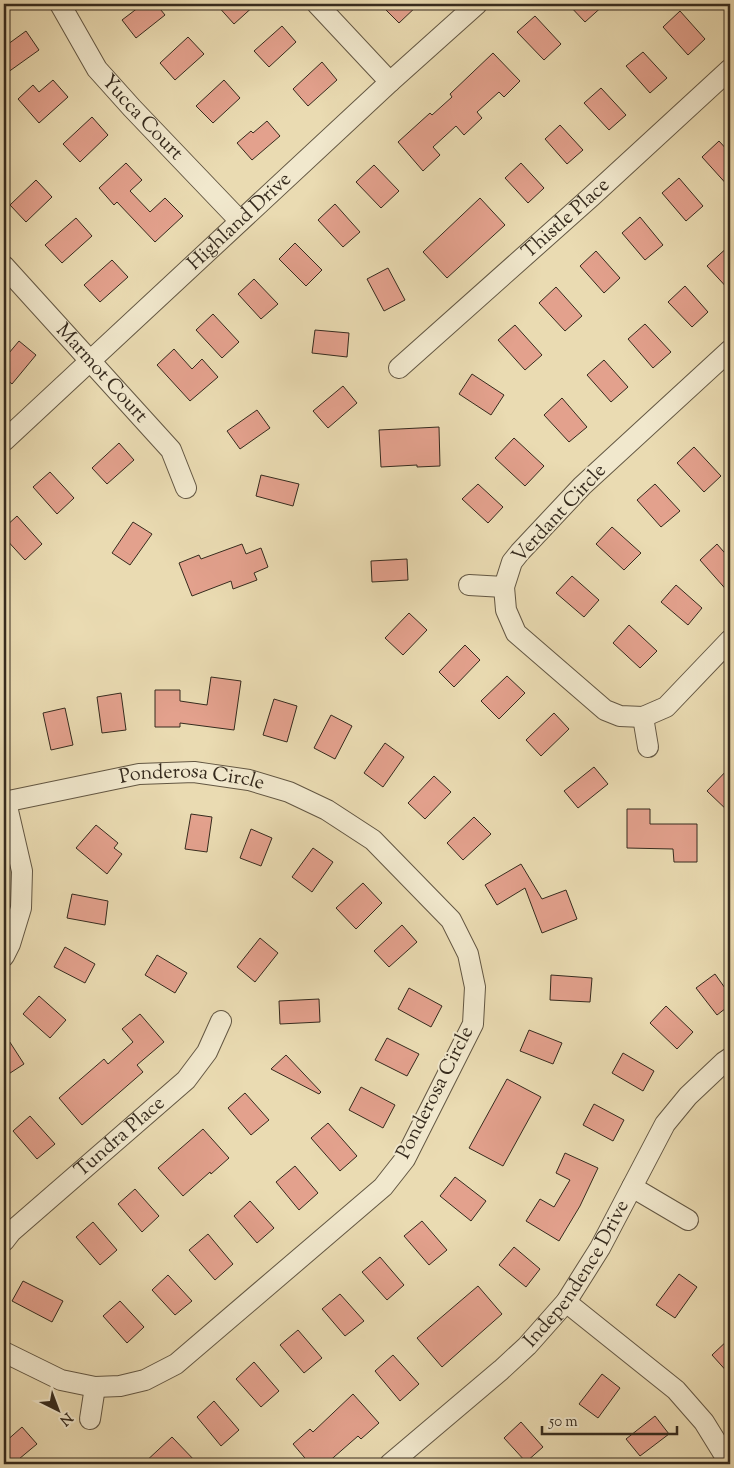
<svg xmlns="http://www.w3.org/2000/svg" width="734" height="1468" font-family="'Sorts Mill Goudy',serif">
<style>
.building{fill:#e3a18d;stroke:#362b1e}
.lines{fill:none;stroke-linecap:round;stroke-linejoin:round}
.minor-casing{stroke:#635743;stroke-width:22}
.minor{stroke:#f1e8cd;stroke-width:20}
.labels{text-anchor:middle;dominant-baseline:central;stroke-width:4;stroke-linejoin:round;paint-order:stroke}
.street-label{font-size:20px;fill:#362b1e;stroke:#f1e8cd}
</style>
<rect width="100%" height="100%" fill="#eadbb2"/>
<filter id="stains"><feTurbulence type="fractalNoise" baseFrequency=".004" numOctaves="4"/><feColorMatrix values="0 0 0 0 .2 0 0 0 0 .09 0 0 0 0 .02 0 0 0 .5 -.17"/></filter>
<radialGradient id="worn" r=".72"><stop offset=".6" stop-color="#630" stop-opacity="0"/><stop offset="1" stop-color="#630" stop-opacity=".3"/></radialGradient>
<path class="building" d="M143 4H156L165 15 136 38 122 20Z
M216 4H256L234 24Z
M380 4H419L399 23Z
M568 4H605L585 22Z
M680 11 705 39 688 55 663 27Z
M535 16 561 44 544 60 517 32Z
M282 26 296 42 269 67 254 51Z
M26 31 39 50 4 75V47Z
M188 37 204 54 175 80 160 63Z
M643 52 667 78 650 93 626 66Z
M493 53 520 81 504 97 499 92 477 112 482 118 464 135 456 126 433 147 440 155 423 171 398 142 430 113 432 115 452 97 450 94Z
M322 62 337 80 308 106 293 89Z
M53 80 68 97 39 123 18 99 33 85 39 92Z
M224 80 240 98 213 123 196 106Z
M601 88 626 115 609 130 584 103Z
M92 117 108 135 80 162 63 144Z
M267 121 280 136 252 160 237 143 251 131 253 133Z
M560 125 583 150 567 164 545 139Z
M719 141 730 153V188L702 157Z
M126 163 142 180 130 191 150 212 165 198 183 216 155 242 117 202 114 205 99 188Z
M521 163 544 188 528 203 505 178Z
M374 165 399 191 381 208 356 182Z
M679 178 703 206 686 221 662 193Z
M36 180 52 197 26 222 10 205Z
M480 198 505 225 447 278 423 252Z
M335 204 360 232 343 247 318 220Z
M640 217 663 245 645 260 622 233Z
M76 218 92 236 62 263 45 245Z
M295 243 322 270 306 286 279 259Z
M730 245V291L707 266Z
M596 251 620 278 604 293 580 266Z
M112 260 128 277 100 302 84 285Z
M388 268 405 300 384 311 367 279Z
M254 279 278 304 261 319 238 294Z
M685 286 708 312 692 327 668 302Z
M556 287 582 316 565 331 539 303Z
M213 314 239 342 222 358 196 330Z
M645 324 671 352 653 368 628 339Z
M515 325 542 355 525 370 498 340Z
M315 330 349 333 347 357 312 353Z
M19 341 36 355 12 384 4 377V359Z
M174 349 192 369 202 359 218 377 190 401 157 365Z
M604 360 628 387 611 402 587 375Z
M472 374 504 395 491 415 459 394Z
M343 386 357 403 328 428 313 411Z
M562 398 587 427 569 442 544 415Z
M257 410 270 428 240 449 227 431Z
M439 427 440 466 417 467V465L381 467 379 430Z
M514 438 544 466 525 486 495 458Z
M119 443 134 460 107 484 92 468Z
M694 447 721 476 704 492 677 463Z
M50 472 74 498 57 514 33 487Z
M261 475 299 484 293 506 256 496Z
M478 484 503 507 488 523 462 499Z
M655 484 680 511 661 527 637 500Z
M17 516 42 544 25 560 4 537V528Z
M133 522 152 534 130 565 112 553Z
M612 527 641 553 624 570 596 544Z
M242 544 246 554 261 548 268 567 254 573 257 580 233 589 231 581 192 596 179 563 199 555 201 559Z
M717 544 730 559V594L700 560Z
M407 559 408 580 372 582 371 561Z
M572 576 599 600 584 617 556 593Z
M676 585 702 608 688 625 661 602Z
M409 613 427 630 403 655 385 638Z
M629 625 657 651 640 668 613 643Z
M465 645 480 660 454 687 439 672Z
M507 676 525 693 499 719 481 701Z
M211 677 241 681 234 730 180 723V727H155V690H180V701L207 705Z
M121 693 126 730 102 733 97 697Z
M274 699 297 706 287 742 263 735Z
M65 708 73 745 51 750 43 713Z
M554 713 569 729 541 756 526 740Z
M331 715 352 726 335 759 314 748Z
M385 743 404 757 383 787 364 773Z
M594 767 608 784 578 808 564 791Z
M730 767V813L707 791Z
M434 776 451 792 425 819 408 803Z
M627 809H650V824H697V862H674L673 849 627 848Z
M191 814 212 817 207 852 185 849Z
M474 817 491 834 463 860 447 843Z
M96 825 118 843 114 848 122 854 107 874 76 848Z
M251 829 272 838 261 866 240 858Z
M313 848 333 862 312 892 292 877Z
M521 864 542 899 566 890 577 919 542 933 525 888 497 905 485 885Z
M363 883 382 903 356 929 336 908Z
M72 894 108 901 105 925 67 918Z
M402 925 417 942 389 967 374 951Z
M260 938 278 953 255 982 237 967Z
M65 947 95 964 85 983 54 967Z
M157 955 187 973 175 993 145 975Z
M715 974 730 995V1005L717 1015 696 988Z
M551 975 592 978 590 1002 550 1000Z
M409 988 442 1006 431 1027 398 1009Z
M39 996 66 1020 50 1038 23 1014Z
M319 999 320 1022 280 1024 279 1001Z
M666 1006 693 1032 677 1049 650 1023Z
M140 1014 164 1042 137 1065 143 1072 82 1125 59 1098 104 1059 108 1064 133 1042 122 1029Z
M529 1030 562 1043 553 1064 520 1051Z
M4 1033 24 1064 4 1077Z
M387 1038 419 1054 407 1076 375 1060Z
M623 1053 654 1071 643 1091 612 1073Z
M286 1055 321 1092 319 1094 271 1069Z
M507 1079 541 1097 503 1166 469 1148Z
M361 1087 395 1105 383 1128 349 1110Z
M245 1093 269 1120 251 1135 228 1108Z
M594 1104 624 1120 613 1141 583 1125Z
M30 1116 55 1144 37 1159 13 1131Z
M328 1123 357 1156 340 1171 311 1138Z
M203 1129 229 1158 211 1174 210 1172 183 1196 158 1168Z
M565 1153 598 1168 580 1206 559 1241 526 1221 540 1199 554 1207 570 1180 556 1173Z
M295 1166 318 1193 299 1210 276 1182Z
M455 1177 486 1201 471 1221 440 1196Z
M135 1189 159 1216 142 1232 118 1204Z
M250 1201 274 1228 257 1243 234 1216Z
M422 1221 447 1250 429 1265 404 1236Z
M93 1222 117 1250 100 1265 76 1237Z
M208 1234 233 1264 215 1280 189 1250Z
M514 1247 540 1269 526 1287 499 1265Z
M380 1257 404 1285 387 1300 362 1272Z
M679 1274 697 1287 675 1318 656 1305Z
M168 1275 192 1301 175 1315 152 1290Z
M23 1281 63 1301 52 1322 12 1301Z
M478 1286 502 1314 442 1367 417 1338Z
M340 1294 364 1321 345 1336 322 1309Z
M120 1301 144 1327 127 1343 103 1316Z
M298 1330 322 1358 304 1373 280 1345Z
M730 1338V1375L712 1355Z
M393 1355 419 1384 400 1401 375 1371Z
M254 1362 279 1391 261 1407 236 1379Z
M602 1374 620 1388 598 1418 579 1404Z
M353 1394 379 1423 361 1439 358 1436 326 1464H310L293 1444 310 1429 313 1432Z
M214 1401 239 1430 221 1446 197 1417Z
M655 1416 669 1434 640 1456 626 1439Z
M521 1422 543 1447 526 1462 504 1438Z
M22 1427 37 1444 13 1464H4V1443Z
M172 1437 198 1464H143Z"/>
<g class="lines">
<g class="minor-casing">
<g id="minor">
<path id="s1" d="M60 4 97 69 132 108 240 221"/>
<path d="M317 4 390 82"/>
<path id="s2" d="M4 266 171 450 186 488"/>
<path d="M730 350 582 486 520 552 512 562 504 587 506 610 516 633 605 710 620 716 643 717 666 707 730 640"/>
<path id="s3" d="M399 368 592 196 730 69"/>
<path id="s4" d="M4 441 390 82 477 4"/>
<path d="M469 585 504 587"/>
<path d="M643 717 648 747"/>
<path id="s5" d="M4 802 139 774 194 772 249 780 289 792 327 810 373 840 451 920 468 954 475 987 473 1024 405 1159 383 1187 176 1364 145 1380 120 1386 95 1387 61 1380 4 1352"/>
<path d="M4 956 10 944 21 908 22 871 6 802"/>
<path d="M632 1187 688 1220"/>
<path id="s6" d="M4 1241 11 1232 186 1080 207 1052 221 1021"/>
<path d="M566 1302 676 1390 704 1422 725 1456 728 1464"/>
<path d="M90 1419 95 1387"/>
<path id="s7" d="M390 1464 501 1370 527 1346 566 1302 600 1248 665 1124 688 1096 724 1062 730 1058"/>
</g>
</g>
<use href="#minor" class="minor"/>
</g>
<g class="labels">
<g class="street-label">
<text stroke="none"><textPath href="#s1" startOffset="141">Yucca Court</textPath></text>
<text stroke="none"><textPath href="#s3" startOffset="224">Thistle Place</textPath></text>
<text stroke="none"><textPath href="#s4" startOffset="322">Highland Drive</textPath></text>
<text stroke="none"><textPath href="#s2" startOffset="145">Marmot Court</textPath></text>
<text transform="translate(560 514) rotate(-47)">Verdant Circle</text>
<text stroke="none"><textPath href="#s5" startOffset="191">Ponderosa Circle</textPath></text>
<text transform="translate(436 1093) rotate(-63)">Ponderosa Circle</text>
<text stroke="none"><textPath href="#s6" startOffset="156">Tundra Place</textPath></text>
<text stroke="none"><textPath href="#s7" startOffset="269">Independence Drive</textPath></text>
</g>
</g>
<rect width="734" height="1468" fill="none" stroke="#eadbb2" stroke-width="20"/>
<rect x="5" y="5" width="724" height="1458" fill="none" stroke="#362b1e" stroke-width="2.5"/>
<rect x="10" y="10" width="714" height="1448" fill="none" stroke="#362b1e"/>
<g transform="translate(58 1410) rotate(138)" stroke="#f1e8cd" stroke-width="4" paint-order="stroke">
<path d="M0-4L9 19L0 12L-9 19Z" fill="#362b1e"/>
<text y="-8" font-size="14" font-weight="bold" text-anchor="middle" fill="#362b1e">N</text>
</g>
<path d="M542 1426v8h135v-8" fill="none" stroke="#362b1e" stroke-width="2.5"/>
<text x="549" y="1426" font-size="15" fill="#362b1e" stroke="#f1e8cd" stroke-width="4" paint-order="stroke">50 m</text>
<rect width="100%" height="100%" filter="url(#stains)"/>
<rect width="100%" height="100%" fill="url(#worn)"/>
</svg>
